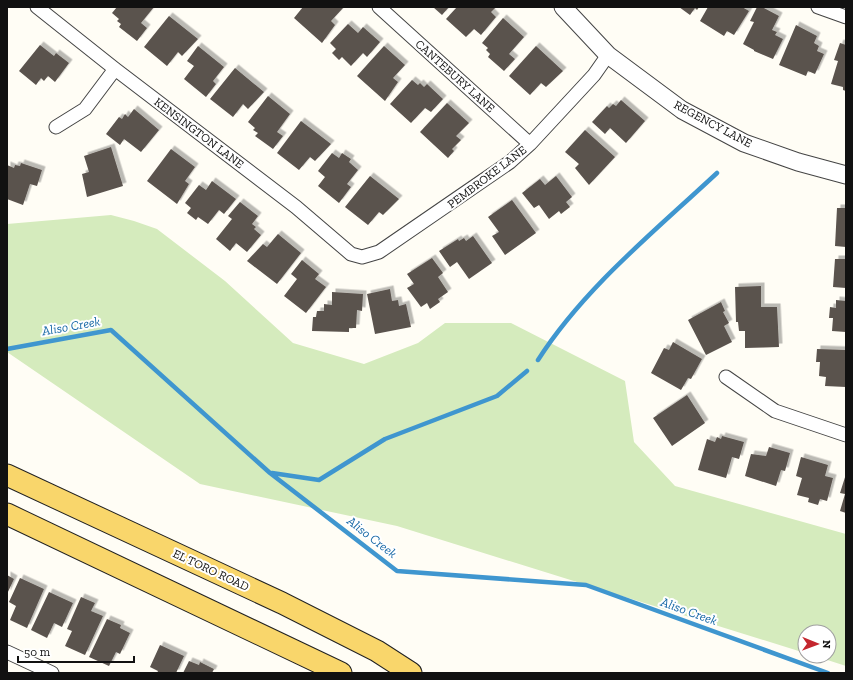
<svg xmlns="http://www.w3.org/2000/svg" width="853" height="680" font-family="'Zilla Slab',serif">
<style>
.green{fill:#d5ebbd}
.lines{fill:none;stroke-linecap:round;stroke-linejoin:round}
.stream{stroke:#3f96cf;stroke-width:4.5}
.building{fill:#5a524d;filter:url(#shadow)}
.minor-casing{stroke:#444;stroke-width:15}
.tertiary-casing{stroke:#444;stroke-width:19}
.primary-casing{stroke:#222;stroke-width:23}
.minor{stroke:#fff;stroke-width:13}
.tertiary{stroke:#fff;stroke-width:17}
.primary{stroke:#f9d66b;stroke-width:21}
.labels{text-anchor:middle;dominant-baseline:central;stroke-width:4;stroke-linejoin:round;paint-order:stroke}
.street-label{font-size:12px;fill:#111;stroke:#fff}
.water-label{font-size:13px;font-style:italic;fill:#1768a6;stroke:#fff}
</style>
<defs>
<filter id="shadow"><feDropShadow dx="3.5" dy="-3.5" stdDeviation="0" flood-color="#0004"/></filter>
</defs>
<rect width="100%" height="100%" fill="#fffdf5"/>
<path class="green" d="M111 215 134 221 157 229 225 281 293 343 364 364 418 343 445 323H511L625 381 634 442 675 486 846 534V666L815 656H829V632H805V653L397 526 200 484 7 352V224Z"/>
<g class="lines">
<path class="stream" d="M7 349 111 330 270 473 397 571 586 585 828 673
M538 360C584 288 655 231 717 173
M272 473 319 480 385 439 497 396 527 371"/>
</g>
<path class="building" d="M117 7H154L141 23 147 28 137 41 119 27 121 24 117 21 119 19 112 13Z
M303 7 343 8 331 21 335 25 322 43 294 18Z
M433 7H449L442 15Z
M457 7H496L491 12 496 17 481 35 474 29 466 37 446 19Z
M679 7H699L697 10 695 8 690 15Z
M708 7H742L749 11 734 35 727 31 724 36 700 21Z
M757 7H762L779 16 772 30 777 32 775 35 783 39 773 59 754 51V50L743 44 754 22 750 21Z
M169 16 198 39 182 56 178 52 167 66 144 47Z
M503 18 524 37 509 54 515 59 504 71 488 57 490 54 486 50 488 48 482 43Z
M348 24 358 33 363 27 380 42 367 57 363 53 351 66 342 57 339 60 332 53 336 49 330 43Z
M796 25 817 36 814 43 819 46 817 51 824 54 815 74 808 71 806 76 779 65Z
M840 43 846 45V91L843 90V87L831 84 838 61 834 60Z
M40 45 54 56 56 53 69 63 55 82 48 76 44 81 41 78 36 85 19 71Z
M198 46 224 67 213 81 216 84 206 97 184 79 194 66 187 61Z
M384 46 405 65 393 78 398 82 385 101 357 76Z
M536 46 563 71 546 87 541 83 530 95 509 76Z
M235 68 264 92 248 109 243 104 233 117 210 99Z
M412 80 418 85 420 83 424 87 427 84 443 99 431 112 425 108 411 123 390 104Z
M268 96 290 114 277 132 283 136 273 149 255 136 258 133 253 130 255 128 248 122Z
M621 100 645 121 626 143 610 128 605 134 592 122 607 106 609 108 613 104 616 106Z
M447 103 469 123 456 136 461 140 452 149 454 151 448 158 420 132Z
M134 109 159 130 141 152 124 139 120 145 106 134 119 117 122 119 125 114 128 117Z
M301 121 331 144 315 161 310 157 299 170 277 153Z
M585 130 615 157 589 185 575 168 579 164 565 152Z
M111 147 123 186 87 197 82 174 89 172 84 156Z
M171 149 195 167 185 181 189 184 177 204 147 181Z
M332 153 339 158 342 153 351 159 349 162 358 170 347 184 351 187 339 203 318 186 325 177 318 171Z
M21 163 42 170 37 186 30 184 23 205 7 199V165L14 168 15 165 20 166Z
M370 176 399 199 383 215 379 212 368 225 345 207Z
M556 176 572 197 566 202 570 207 561 214 559 211 549 219 539 205 534 208 522 193 540 179 545 185Z
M212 181 236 199 224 214 219 210 208 224 198 217 196 220 187 213 191 208 185 203 199 185 206 190Z
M512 200 536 233 505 255 492 236 499 232 488 217Z
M240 202 258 216 252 224 256 227 254 229 261 235 247 252 236 243 230 251 216 239 232 219 228 216Z
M837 208H846V247L835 246Z
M278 234 301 253 277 284 247 261 263 244 267 247Z
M473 236 492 263 469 279 457 262 450 267 439 251 458 239 459 241 464 238 466 241Z
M432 258 443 273 438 277 448 292 438 299 440 302 430 309 427 303 421 307 407 288 414 284 407 274Z
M835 259H846V288L833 287Z
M302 260 319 274 315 279 326 287 306 313 284 296 297 279 291 274Z
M761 286V307H777L779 347 745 348V331H739L738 322H736L735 287Z
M390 289 392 301 398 300 399 306 406 304 411 327 375 334 367 294Z
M332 292 363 294 362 311 357 310 356 328H349V332L312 331 313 317H316L317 311H324V304L332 305Z
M836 300 846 301V332L832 331 833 318H829L830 307 836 308Z
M721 302 725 311 723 312 729 323 724 326 732 342 706 355 688 320Z
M673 342 702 359 691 379 688 378 681 390 651 373 664 348 669 350Z
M817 349 846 350V387L825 386 826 377 819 376 820 362H816Z
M687 395 705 423 672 446 653 418Z
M722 436 744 442 739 459 732 457 726 478 698 470 707 439 715 442 717 437 721 439Z
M769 447 790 453 785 471 781 470 776 486 745 476 751 454 766 456Z
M801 457 828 465 825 476 833 478 827 501 820 499 818 505 808 502 809 498 797 495 802 478 796 476Z
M846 474V513L840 511 845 494 840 493Z
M7 575 14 579 7 594Z
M20 578 44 589 27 628 10 620 16 606 9 602Z
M49 592 73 603 62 627 54 623 47 638 31 630Z
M81 597 95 603 91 611 103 616 85 655 65 646 72 631 67 629Z
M107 619 121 625 120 628 130 633 120 654 116 652 109 666 89 657Z
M160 645 184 656 176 673H157L158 671 150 667Z
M189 661 199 665 200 662 214 669 212 673H183Z"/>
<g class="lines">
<g class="minor-casing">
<path id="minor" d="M37 7 115 69 296 207 351 254 362 257 379 252 510 162 530 144 594 75 608 55
M379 7 530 144
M818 7 846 17
M56 127 85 109 115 69
M726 377 775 411 846 435
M7 652 52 673"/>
</g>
<g class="tertiary-casing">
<path id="tertiary" d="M563 7 608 55 682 110 744 143 798 162 846 175"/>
</g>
<g class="primary-casing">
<path id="primary" d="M7 475 282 603 377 651 411 673
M7 514 341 673"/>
</g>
<use href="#minor" class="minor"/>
<use href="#tertiary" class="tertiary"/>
<use href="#primary" class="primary"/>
</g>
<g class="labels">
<g class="street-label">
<text transform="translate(455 76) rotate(42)">CANTEBURY LANE</text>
<text transform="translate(713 124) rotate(28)">REGENCY LANE</text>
<text transform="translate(199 133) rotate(37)">KENSINGTON LANE</text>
<text transform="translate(487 177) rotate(-37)">PEMBROKE LANE</text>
<text transform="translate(211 570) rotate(25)">EL TORO ROAD</text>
</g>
<g class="water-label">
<text transform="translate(71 326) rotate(-10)">Aliso Creek</text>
<text transform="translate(372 537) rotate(38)">Aliso Creek</text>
<text transform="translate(689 611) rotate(20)">Aliso Creek</text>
</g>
</g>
<rect width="853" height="680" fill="none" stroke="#111111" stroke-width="16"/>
<g transform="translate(817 644) rotate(91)"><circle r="19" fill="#ffffff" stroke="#a0a0a0"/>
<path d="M0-3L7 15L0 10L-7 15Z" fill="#c4262e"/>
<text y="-6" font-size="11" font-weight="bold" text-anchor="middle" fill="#111111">N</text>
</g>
<path d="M18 656v6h116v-6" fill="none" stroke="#111111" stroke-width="2"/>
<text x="24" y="656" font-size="12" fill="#111111" stroke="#ffffff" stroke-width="3" paint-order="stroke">50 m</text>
</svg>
